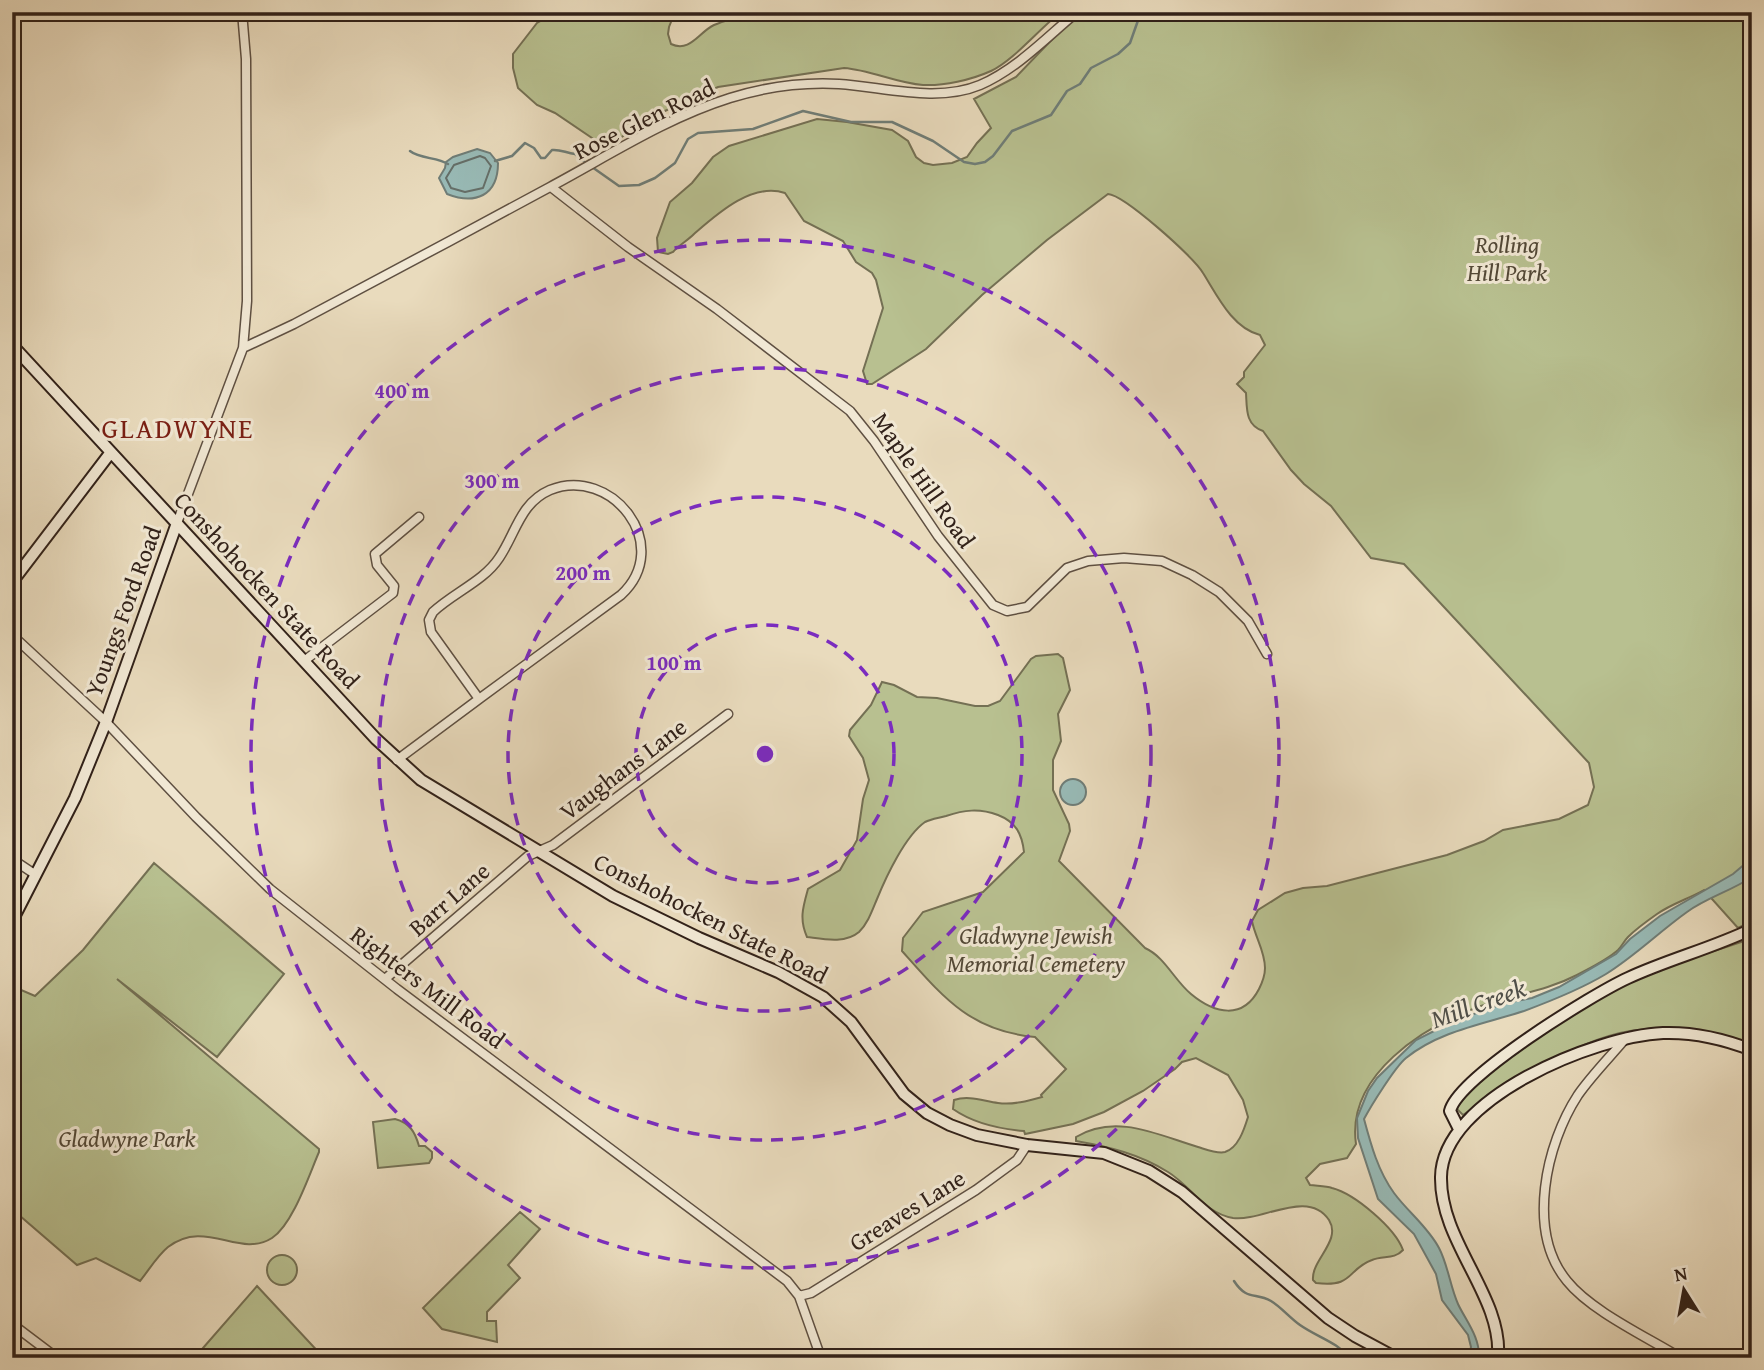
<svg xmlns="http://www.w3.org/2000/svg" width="1764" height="1370" font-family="'Gentium Book Plus',serif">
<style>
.green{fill:#b8c090;stroke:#747054;stroke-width:2}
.water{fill:#98bab6;stroke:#6f7d77;stroke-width:2}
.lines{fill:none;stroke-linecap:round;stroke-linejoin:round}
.shore{stroke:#646e68;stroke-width:2}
.stream{stroke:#6f7d77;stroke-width:2.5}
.street-casing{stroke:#5f5042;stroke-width:11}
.secondary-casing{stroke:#312119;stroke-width:14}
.street{stroke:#f1e8d4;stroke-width:8}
.secondary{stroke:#f1e8d4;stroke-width:10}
.ring{fill:none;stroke:#7b2cbf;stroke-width:3.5;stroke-dasharray:12 9}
.labels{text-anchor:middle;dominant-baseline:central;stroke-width:6;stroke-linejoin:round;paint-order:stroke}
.street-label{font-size:24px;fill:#312119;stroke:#f1e8d4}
.park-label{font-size:24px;font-style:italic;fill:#534937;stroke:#f1e8d4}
.water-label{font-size:26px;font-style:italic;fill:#504f48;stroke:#f1e8d4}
.quarter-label{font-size:28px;letter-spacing:2px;fill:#7a1f14;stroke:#f1e8d4}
.centre{fill:#7b2cbf;stroke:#f1e8d4;stroke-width:3.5}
.ring-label{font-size:21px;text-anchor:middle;font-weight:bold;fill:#7b2cbf;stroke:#f1e8d4;stroke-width:6;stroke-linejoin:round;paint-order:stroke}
</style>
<rect width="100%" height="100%" fill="#e9dbbd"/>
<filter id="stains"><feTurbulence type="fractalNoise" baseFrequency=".00286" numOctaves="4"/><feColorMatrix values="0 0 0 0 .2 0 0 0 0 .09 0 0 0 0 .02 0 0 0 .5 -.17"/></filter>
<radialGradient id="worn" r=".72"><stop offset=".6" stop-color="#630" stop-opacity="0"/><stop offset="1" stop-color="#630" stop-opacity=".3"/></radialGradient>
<path class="green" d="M582 12H675L669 27 668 34 671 44C690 53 699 32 714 25 726 20 739 17 751 12H1061C1040 28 1013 61 991 71 971 80 944 86 923 85 896 83 871 70 844 68L718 87 656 115 620 138 595 140 555 113 537 105 518 88 513 68V54L537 23 553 14Z
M1087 12H1752V921L1738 928 1704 890C1688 899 1671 904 1657 914 1647 921 1636 929 1628 937 1624 941 1622 946 1618 950 1607 960 1590 968 1577 975 1544 992 1514 994 1481 1006 1424 1026 1346 1075 1356 1144L1347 1158 1320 1164 1306 1178 1310 1185C1317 1186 1326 1186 1332 1188 1355 1194 1395 1228 1403 1250 1394 1260 1383 1255 1372 1260 1347 1269 1354 1288 1316 1283L1313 1280C1311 1260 1342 1241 1329 1220 1308 1188 1262 1222 1233 1218 1204 1213 1191 1186 1168 1172 1139 1154 1110 1147 1076 1141V1137C1116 1113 1158 1135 1198 1147 1205 1149 1217 1154 1225 1152 1238 1148 1244 1130 1248 1117L1243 1100 1228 1075 1196 1058 1182 1062 1175 1069 1143 1091 1104 1112 1073 1124 1025 1134 1024 1131C1000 1129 973 1123 953 1109L954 1100C969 1095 983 1101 998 1103 1013 1105 1028 1101 1042 1097L1041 1095 1066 1069 1035 1037C970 1031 943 997 902 951L903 938 923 912 983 892 1024 852C1022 834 1016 822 998 815 979 808 964 810 946 816 939 818 931 819 925 822 905 836 886 877 877 899 872 911 868 923 859 932 845 944 823 939 807 937 799 919 803 907 808 889L840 870 857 840 863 799 869 780 863 758 849 736 850 730 871 705 882 682 894 685 917 697 937 698 975 706H988L1000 701 1031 659 1036 656 1058 654 1063 658 1070 690 1058 714 1061 741 1053 760V790L1069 824 1070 831 1059 861 1145 948C1165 957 1174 980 1191 994 1215 1014 1243 1020 1259 989 1262 983 1265 975 1265 968 1265 951 1255 937 1252 921L1258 910 1285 893 1303 888 1327 886 1447 855 1484 841 1503 830 1559 819 1588 805 1594 787 1589 763 1404 564 1371 558 1331 506 1304 484 1291 470 1263 431C1245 425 1247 408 1246 393L1237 384 1244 377V372L1265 345 1260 335C1232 328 1217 295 1203 273 1194 257 1124 195 1108 194L1047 240 982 295 926 349 872 384H867L863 371 883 308 876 280 872 273 856 262 843 241 804 221 785 193C752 182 717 214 694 234 687 241 679 245 673 252L668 254 658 252 657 238 670 202 692 183 713 157 729 146 817 119 847 122 892 130 908 141 916 157 924 163 933 165 952 163 967 157 977 143 991 128 974 99 1016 77 1064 27Z
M154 863 284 974 217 1057 117 979 319 1149V1152C309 1175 293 1224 272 1238 239 1259 206 1218 168 1247 157 1256 149 1270 140 1281L96 1258 77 1265 12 1209V986L35 996 83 950Z
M1752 938V1046C1721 1040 1688 1031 1656 1029 1594 1026 1513 1082 1463 1115L1456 1108C1484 1072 1524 1047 1563 1021 1587 1005 1613 987 1641 975 1677 961 1715 952 1752 938Z
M395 1119C410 1123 415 1132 419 1146H425L432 1152V1158L429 1163 378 1168 373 1122Z
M520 1212 540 1229 508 1265 520 1278 487 1312V1321H496L497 1342 442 1329 423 1308Z
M267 1270a15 15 0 1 1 30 0a15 15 0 1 1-30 0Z
M257 1286 324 1358H213L203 1348Z"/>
<path class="water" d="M477 149 490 153 498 163C498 196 475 205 447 194L439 178 445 168 446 162 453 157Z
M1060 792a13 13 0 1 1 26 0a13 13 0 1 1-26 0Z
M1752 858V877C1731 891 1706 898 1687 912 1659 932 1635 956 1606 974 1581 989 1551 1001 1524 1011 1484 1024 1439 1031 1406 1058 1395 1067 1371 1106 1364 1119 1371 1145 1378 1171 1394 1193 1408 1212 1428 1227 1439 1248 1448 1265 1450 1286 1458 1304 1466 1321 1480 1337 1479 1358H1468L1471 1347 1468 1335 1442 1300 1436 1274 1414 1234 1378 1199 1358 1138 1357 1118 1368 1091 1377 1078 1416 1040 1454 1021 1505 1003 1532 998 1559 987 1616 954 1630 939 1660 916 1733 874Z"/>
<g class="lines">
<path class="shore" d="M480 156 485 158 491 166 483 188 465 192 451 188 446 178 454 165Z"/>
<path class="stream" d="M410 151C420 159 437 157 448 164
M495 161 512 156 525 143 534 148 541 158H545L552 150C560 149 566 153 575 154L586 163
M592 167 619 186 639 185 655 178 675 163 688 139 698 133 753 129 803 111 851 122H892L933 141 964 162 975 164 985 162 993 156 1012 131 1051 115 1067 91 1080 84 1091 68 1118 54 1130 43 1141 12
M1234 1281C1247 1301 1255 1292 1271 1301 1281 1307 1290 1318 1300 1325 1317 1337 1337 1342 1350 1358"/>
<g class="street-casing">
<path id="street" d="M551 187 628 247 717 309 850 411 874 441 938 536 993 605 1007 611 1027 607 1067 568 1088 561 1124 558 1162 561 1192 575 1219 592 1248 621 1267 654
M243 348 294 324C379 279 465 233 550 187 608 156 666 118 730 98 765 87 802 82 839 84 884 87 937 103 980 85 1017 69 1047 37 1077 12
M177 523 243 348 247 301 246 59 242 12
M12 563 20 572
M12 635 106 722 196 817 270 889 397 989 787 1281 799 1296 821 1358
M304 661 393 593 394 586 377 565 375 554 419 517
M397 760 479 699 431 632 429 620 433 612C453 593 484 581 499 558 516 533 520 503 550 490 611 465 675 545 621 595L479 699
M12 859 36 875
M385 979 528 856 553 845 728 714
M1626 1038C1610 1057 1592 1075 1578 1095 1546 1144 1526 1231 1567 1281 1591 1311 1647 1337 1681 1358
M799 1296 811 1293 976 1190 1017 1160 1027 1145
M12 1324 57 1358"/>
</g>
<g class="secondary-casing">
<path id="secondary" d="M12 345 376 739 421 780 613 896 699 938 778 972 823 997 851 1022 904 1094 927 1113 950 1125 977 1135 1027 1145 1104 1153 1149 1171 1182 1192 1328 1318 1355 1336 1396 1358
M12 582 111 452
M12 921 75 798 106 722 177 523
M1459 1129 1450 1111C1458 1077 1593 994 1628 978 1669 959 1710 949 1752 929
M1498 1358C1503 1296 1440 1243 1441 1177 1442 1098 1596 1036 1663 1033 1693 1032 1724 1039 1752 1050"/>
</g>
<use href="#street" class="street"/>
<use href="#secondary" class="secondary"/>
</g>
<g class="ring">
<circle cx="765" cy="754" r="129"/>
<circle cx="765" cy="754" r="257"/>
<circle cx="765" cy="754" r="386"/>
<circle cx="765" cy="754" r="514"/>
</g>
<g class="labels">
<g class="street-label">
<text transform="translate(644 119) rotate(-26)">Rose Glen Road</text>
<text transform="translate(924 480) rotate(55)">Maple Hill Road</text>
<text transform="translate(267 590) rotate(47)">Conshohocken State Road</text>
<text transform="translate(123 611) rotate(-70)">Youngs Ford Road</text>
<text transform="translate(623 769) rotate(-37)">Vaughans Lane</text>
<text transform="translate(449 899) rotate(-41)">Barr Lane</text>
<text transform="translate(711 918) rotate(27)">Conshohocken State Road</text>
<text transform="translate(428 987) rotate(37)">Righters Mill Road</text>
<text transform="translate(907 1210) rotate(-32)">Greaves Lane</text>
</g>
<g class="park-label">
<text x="1507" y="244">Rolling<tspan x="1507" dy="28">Hill Park</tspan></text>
<text x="1036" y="935">Gladwyne Jewish<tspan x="1036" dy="28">Memorial Cemetery</tspan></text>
<text x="127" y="1138">Gladwyne Park</text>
</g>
<g class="water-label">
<text transform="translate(1478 1003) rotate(-20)">Mill Creek</text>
</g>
<g class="quarter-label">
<text x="178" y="427">GLADWYNE</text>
</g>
</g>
<circle cx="765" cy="754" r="10" class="centre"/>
<g class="ring-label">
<text x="402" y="398">400 m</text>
<text x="492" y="488">300 m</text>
<text x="583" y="580">200 m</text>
<text x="674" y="670">100 m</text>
</g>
<rect width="1764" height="1370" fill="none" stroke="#e9dbbd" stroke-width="42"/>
<rect x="14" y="14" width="1736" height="1342" fill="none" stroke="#312119" stroke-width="3.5"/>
<rect x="21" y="21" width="1722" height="1328" fill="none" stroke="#312119" stroke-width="2"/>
<g transform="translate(1684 1290) rotate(349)" stroke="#f1e8d4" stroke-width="5" paint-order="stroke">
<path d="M0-5L12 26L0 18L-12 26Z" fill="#312119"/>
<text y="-10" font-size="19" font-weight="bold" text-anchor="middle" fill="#312119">N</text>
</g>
<rect width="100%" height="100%" filter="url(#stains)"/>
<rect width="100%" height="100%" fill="url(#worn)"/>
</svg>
